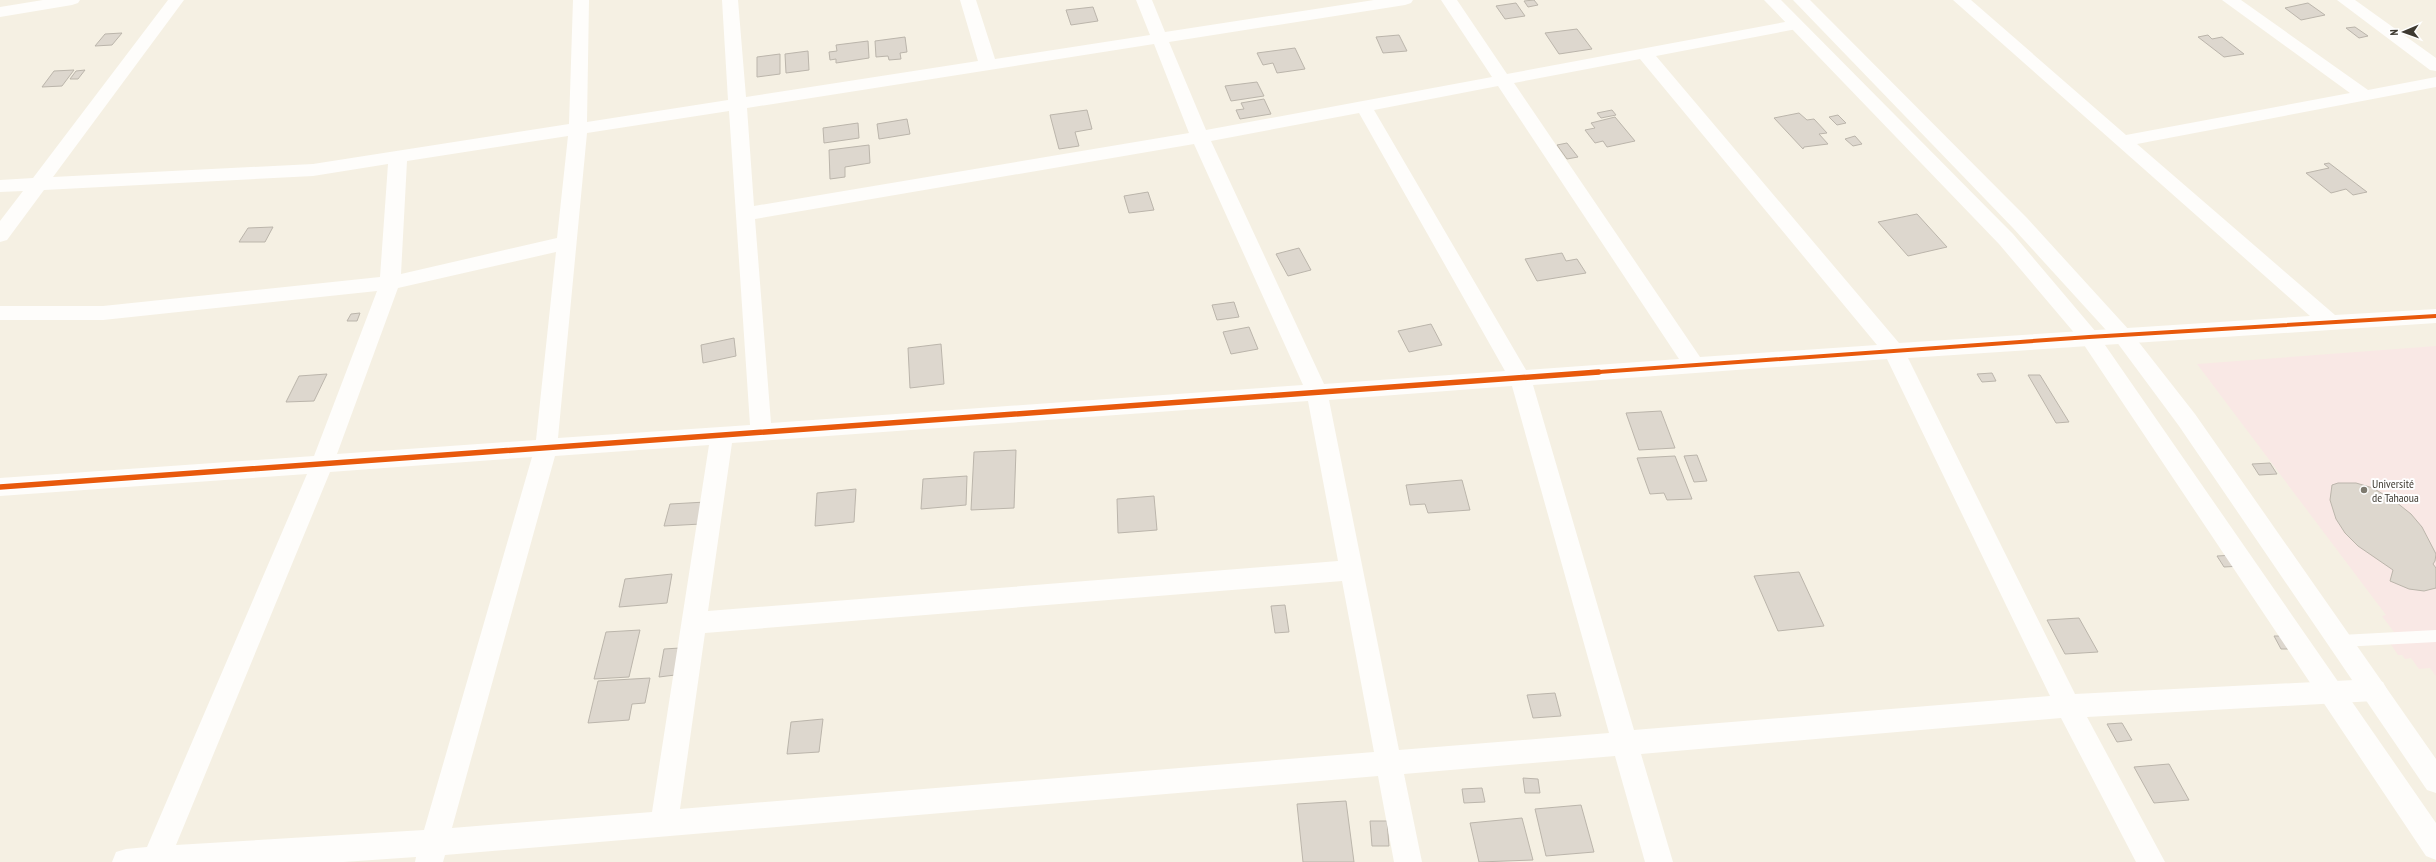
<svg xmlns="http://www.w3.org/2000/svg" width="2436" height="862" font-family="'PT Sans Narrow',sans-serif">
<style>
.education{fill:#f9e8e5}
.building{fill:#ddd7ce;stroke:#bbb5ab}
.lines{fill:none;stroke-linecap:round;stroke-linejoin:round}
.service{stroke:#fefdfb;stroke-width:12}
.minor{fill:#fefdfb;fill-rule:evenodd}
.primary{fill:#fefdfb;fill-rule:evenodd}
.cycleway-far1-casing{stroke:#fff;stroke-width:6}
.cycleway-casing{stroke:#fff;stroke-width:8}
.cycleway-far1{stroke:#e8590c;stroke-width:4}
.cycleway{stroke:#e8590c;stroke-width:5.5}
.poi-dot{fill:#7e7a6f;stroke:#fff;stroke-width:1.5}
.labels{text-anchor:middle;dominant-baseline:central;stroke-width:4;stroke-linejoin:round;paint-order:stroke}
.poi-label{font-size:12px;fill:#3e3a31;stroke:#fff;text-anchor:start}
</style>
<rect width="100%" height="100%" fill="#f5f0e3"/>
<path class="education" d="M2436 346V676L2430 668 2419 669 2411 658 2405 659 2402 655H2398L2386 637 2394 632 2382 616 2386 615 2197 364Z"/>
<path class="building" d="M1534 0 1538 5 1528 7 1524 1Z
M1516 3 1525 16 1505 19 1496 6Z
M2308 3 2325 15 2301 20 2285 8Z
M1093 7 1098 21 1071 25 1066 10Z
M2355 27 2368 36 2359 38 2346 28Z
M1577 29 1592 49 1559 54 1545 33Z
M122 33 112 45 95 46 105 34Z
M1399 35 1407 51 1383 53 1376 37Z
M2208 35 2212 39 2222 37 2244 54 2224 57 2198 37Z
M905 37 907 52 900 53 901 59 889 60 888 56 876 57 875 41Z
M868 41 869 58 836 63V59L830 60 829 52 837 51 836 45Z
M1295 48 1305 69 1277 73 1273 63 1263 65 1257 53Z
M808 51 809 70 786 73 785 54Z
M780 54V74L757 77V57Z
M74 70 62 86 42 87 54 71Z
M85 70 78 79H70L76 71Z
M1257 82 1264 96 1231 101 1225 86Z
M1264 99 1271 114 1240 119 1236 110 1244 109 1241 103Z
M1087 110 1092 129 1075 132 1079 146 1059 149 1050 115Z
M1612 110 1616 115 1601 118 1597 113Z
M1799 113 1807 120 1814 119 1827 133 1819 134 1828 144 1804 147 1803 149 1774 118Z
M1838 115 1846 123 1837 125 1829 117Z
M1615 117 1635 141 1607 147 1603 141 1595 143 1585 130 1595 128 1591 123Z
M907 119 910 134 879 139 877 124Z
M858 123 859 138 824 143 823 128Z
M1855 136 1862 144 1853 146 1845 139Z
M1567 143 1578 157 1567 159 1557 145Z
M869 145 870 163 845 167V177L830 179 829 150Z
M2329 163 2367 192 2353 195 2346 189 2331 193 2306 173 2329 168 2324 164Z
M1148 192 1154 210 1129 213 1124 196Z
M1917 214 1947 247 1908 256 1878 222Z
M273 227 265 242H239L248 228Z
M1299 248 1311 270 1288 276 1276 254Z
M1562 253 1566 261 1577 259 1586 273 1537 281 1525 259Z
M1234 302 1239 317 1217 320 1212 305Z
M360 313 357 321H347L351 314Z
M1431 324 1442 345 1409 352 1398 331Z
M1249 327 1258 349 1231 354 1223 332Z
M734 338 736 356 703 363 701 345Z
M941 344 944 384 910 388 908 348Z
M1992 373 1996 381 1982 382 1977 374Z
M327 374 314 401 286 402 299 376Z
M2028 375H2040L2069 422 2056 423Z
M1661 411 1675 448 1639 450 1626 413Z
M1016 450 1014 508 971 510 974 452Z
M1697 455 1707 481 1694 482 1684 456Z
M1675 456 1692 499 1667 500 1664 493 1650 494 1637 458Z
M2270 463 2277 474 2259 475 2252 464Z
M967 476 966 505 921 509 923 479Z
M1462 480 1470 510 1428 513 1425 504 1410 505 1406 485Z
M2338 483H2356L2373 488 2396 502 2411 514 2422 527 2436 554 2435 561 2433 564 2436 568V588L2424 591 2409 589 2390 581 2393 570 2358 546 2345 533 2336 519 2330 500 2332 485Z
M856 489 854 522 815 526 817 493Z
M1154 496 1157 530 1118 533 1117 499Z
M706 502 701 524 664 526 670 504Z
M2235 555 2242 566 2224 567 2217 556Z
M1799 572 1824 626 1778 631 1754 576Z
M672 574 667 603 619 607 625 579Z
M1285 605 1289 632 1275 633 1271 606Z
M2079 618 2098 652 2065 654 2047 620Z
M640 630 629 677 594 679 606 632Z
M2274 636H2287L2295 649H2281Z
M680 648 675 675 659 677 664 649Z
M650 678 645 703 632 704 629 720 588 723 598 681Z
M1555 693 1561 716 1533 718 1527 695Z
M823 719 819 752 787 754 791 722Z
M2122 723 2132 740 2117 742 2107 724Z
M2169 764 2189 800 2154 803 2134 767Z
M1523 778 1538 779 1540 793H1525Z
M1482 788 1485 802 1464 803 1462 789Z
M1346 801 1354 862H1303L1297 804Z
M1581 805 1594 852 1546 856 1535 809Z
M1522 818 1533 860 1479 862 1470 823Z
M1370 821H1387L1389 846H1372Z"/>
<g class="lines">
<path class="service" d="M2341 641 2436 636"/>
<path class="minor" d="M43 0H80L78 3 72 5 0 17V7Z
M168 0H184L53 177 313 164 569 124 573 0H589L587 122 728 100 722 0H738L746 97 978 61 960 0H976L995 59 1150 35 1136 0H1152L1165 32 1374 0H1413L1411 3 1405 5 1169 42 1206 130 1492 77 1441 0H1457L1507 74 1796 20 1802 22 1804 25 1802 28 1656 56 1899 343 2310 316 1953 0H1971L2126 135 2350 93 2222 0H2241L2368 90 2436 77V87L2137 144 2335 315 2436 309V323L1908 358 2075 694 2374 679 2383 682 2387 690 2383 698 2374 701 2087 717 2165 862H2136L2061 718 1641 754 1673 862H1645L1615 756 1404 774 1422 862H1394L1378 776 445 855 443 862H415L416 857 343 862H112L116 852 126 849 147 847 307 474 0 496V478L314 456 377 291 103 320H0V306H103L380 277 388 164 313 176 44 190 7 240 0 242V221L23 191 0 192V180L33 178ZM1154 44 1189 133 754 206 747 108ZM1640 59 1877 345 1700 357 1514 83ZM1498 86 1679 359 1526 370 1374 110ZM729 111 750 425 558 438 587 133ZM1359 113 1505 371 1324 384 1211 141ZM568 136 557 238 401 274 407 161ZM1194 144 1303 385 771 423 755 219ZM556 252 536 440 337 454 398 288ZM1887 359 2050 696 1634 730 1533 385ZM1512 386 1609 733 1399 750 1329 400ZM1308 401 1338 561 708 611 732 443ZM709 445 652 812 452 828 555 456ZM532 457 424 830 176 845 330 472ZM1342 581 1374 752 680 809 705 633Z
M2337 0H2355L2436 58V71L2430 70Z"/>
<path class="primary" d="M1764 0H1781L2013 234 2096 332 2436 823V860L2426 856 2082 342 1999 244Z
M1793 0H1810L2027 218 2130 331 2195 414 2436 759V793L2427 790 2179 426 2116 341 2013 228Z"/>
<g class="cycleway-far1-casing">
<path id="cycleway-far1" d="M1585 373 2089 337 2436 316"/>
</g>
<g class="cycleway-casing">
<path id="cycleway" d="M0 487 1599 372"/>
</g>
<use href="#cycleway-far1" class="cycleway-far1"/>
<use href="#cycleway" class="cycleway"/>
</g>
<circle class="poi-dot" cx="2364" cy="490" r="4"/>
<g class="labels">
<g class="poi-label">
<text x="2372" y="483">Université<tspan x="2372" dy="14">de Tahaoua</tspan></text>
</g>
</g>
<g transform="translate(2404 32) rotate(268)" stroke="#ffffff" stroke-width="3" paint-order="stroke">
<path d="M0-3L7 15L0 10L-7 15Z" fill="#3e3a31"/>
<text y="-6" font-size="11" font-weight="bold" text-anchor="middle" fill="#3e3a31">N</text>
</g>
</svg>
